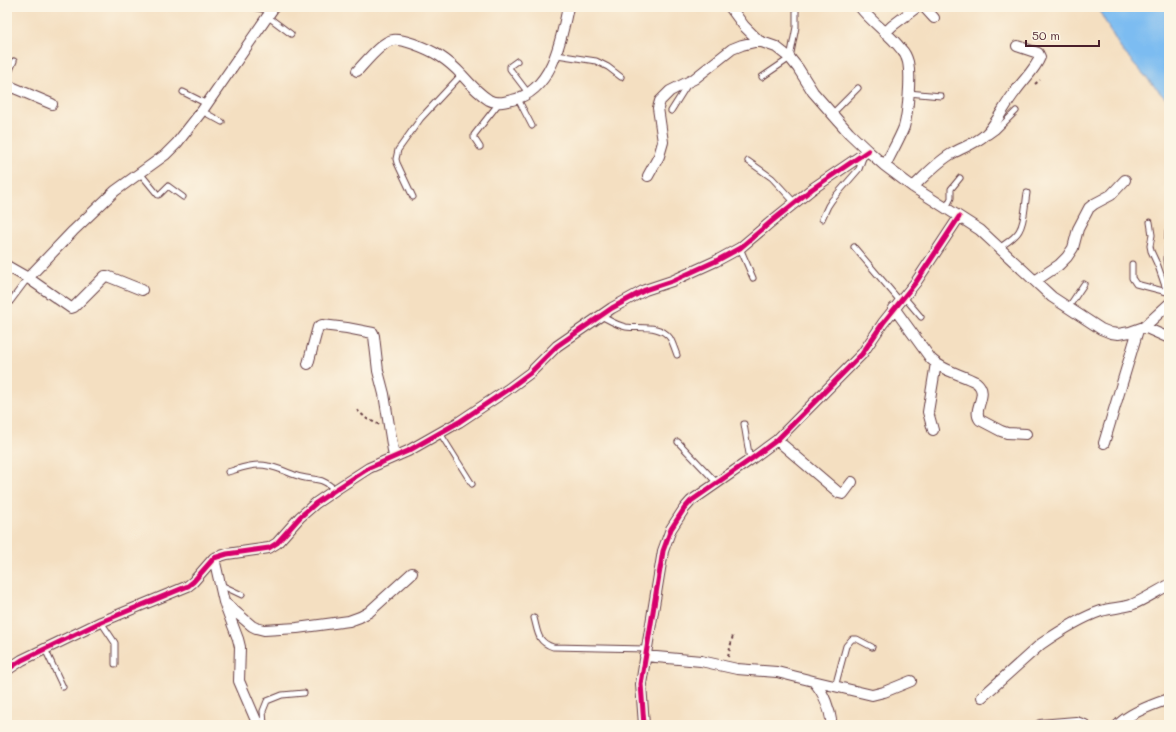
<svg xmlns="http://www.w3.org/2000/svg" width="1176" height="732" font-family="Mali,sans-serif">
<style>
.water{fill:#7cbcf1;stroke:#636e8e}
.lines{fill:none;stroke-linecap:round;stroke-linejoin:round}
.lane-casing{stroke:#643c42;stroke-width:7}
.street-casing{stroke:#643c42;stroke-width:12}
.path{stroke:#643c42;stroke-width:2;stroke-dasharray:3 3;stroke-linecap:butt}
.lane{stroke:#fff;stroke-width:5}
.street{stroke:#fff;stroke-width:10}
.cycleway-casing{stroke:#fcf5e5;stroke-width:8}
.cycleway{stroke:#d6006c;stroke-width:5}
</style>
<rect width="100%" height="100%" fill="#fcf5e5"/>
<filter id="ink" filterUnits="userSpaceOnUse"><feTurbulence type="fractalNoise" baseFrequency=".025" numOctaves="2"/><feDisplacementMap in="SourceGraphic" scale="8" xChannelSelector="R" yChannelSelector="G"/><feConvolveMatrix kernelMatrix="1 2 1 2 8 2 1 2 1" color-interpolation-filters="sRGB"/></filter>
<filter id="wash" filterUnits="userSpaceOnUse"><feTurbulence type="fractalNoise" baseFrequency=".012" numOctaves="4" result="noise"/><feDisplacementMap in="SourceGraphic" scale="16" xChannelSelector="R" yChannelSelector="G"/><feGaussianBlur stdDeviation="0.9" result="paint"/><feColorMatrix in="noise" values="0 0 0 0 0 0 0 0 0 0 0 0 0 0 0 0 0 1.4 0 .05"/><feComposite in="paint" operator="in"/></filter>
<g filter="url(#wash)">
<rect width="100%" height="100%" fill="#f4dfc1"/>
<path class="water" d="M1097 7H1169V101L1162 95 1121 49Z"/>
</g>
<g filter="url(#ink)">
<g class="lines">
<g class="lane-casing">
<path id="lane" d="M253 7 271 11
M267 16 291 34
M557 55 596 61 608 67 621 77
M517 61 510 66V69L529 94
M7 77 14 61
M762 77 790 58 796 27V7
M183 92 207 104
M908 93 941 96
M518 99 532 126
M202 111 222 122
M671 111 688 84
M832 114 858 88
M989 136 996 131 1016 111
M480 147 474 138V135L499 103
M748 161 772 178 795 203
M140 173 158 195 160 194 168 186 183 197
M413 197 397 163 396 159 398 150 421 118 462 74
M946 208 951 198V189L960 178
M822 219 828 206 832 200 859 169 864 155
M1150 222 1152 235 1150 246 1151 251 1158 266 1167 292H1169
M1168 231 1167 260 1169 275
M854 247 900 301
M740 248 753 278
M999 248C1006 243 1015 238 1019 231 1025 222 1025 204 1027 193
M1132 264V278L1136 284 1167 292
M904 297 921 317
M7 306 28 278
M1068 308 1084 284
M601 316C609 320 616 325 626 327 640 329 660 324 670 338 673 343 675 350 677 355
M744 424 750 460
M440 433 472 484
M678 442 717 483
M228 472C241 468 255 463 268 466 280 468 290 474 301 477 317 481 322 477 335 490
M221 585 242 595
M534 618C538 632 537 642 553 647L646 649
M101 622 115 643V664
M45 649 63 687
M835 687 846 646 852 639H857L872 647
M264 725 263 711 267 701 282 695 304 693"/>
</g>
<g class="street-casing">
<path id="street" d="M730 7 744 26 759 41 776 47 790 58 798 68 813 92 849 133 868 151 885 166 913 187 980 230 1052 297 1101 329 1111 333 1118 334 1130 332 1144 327 1169 304
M860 7C872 23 889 33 901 49 904 52 907 58 908 62 911 77 908 113 904 127 899 140 891 153 885 166
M924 7 934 18
M885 33 892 26 917 7
M357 71C365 63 382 41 393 40 400 39 408 42 414 44 434 51 447 59 462 75 470 84 478 93 489 100 496 104 504 102 512 100 552 91 561 41 568 7
M7 85 52 104
M648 176 659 156 663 142 658 108 660 101 670 91 694 79 732 49 742 45 759 41
M913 187C926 175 938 161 953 153 964 147 976 143 985 135 996 125 1005 104 1015 92 1023 80 1035 70 1040 57L1038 53 1017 46
M7 266 28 278
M1035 281 1059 265 1067 257 1073 248 1078 229 1089 208 1094 204 1111 195 1125 180
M142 290 107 276H105L74 307 71 308 28 278 73 231 115 191 165 155 177 143 202 111 274 7
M894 308 931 359C943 371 961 374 976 382 991 394 971 409 980 420L1001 431 1007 433 1026 434
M1144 327 1169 338
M308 364 318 327 322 325 347 328 373 333 374 336 378 371 384 394 394 457
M933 430 928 412 936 363
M777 440 839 493 843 494 852 482
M1104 443 1138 330
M214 558 224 602 238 639 240 647 239 681 258 725
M224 602 252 626 256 628 264 630 297 628 349 621 360 617 369 612 412 573
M645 656 701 661 737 669 777 672 813 681C824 692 830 710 832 725
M7 670 22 660 101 622 188 586 193 582 214 558 227 554 269 548 277 543 300 517 316 503 335 490 369 468 408 451 459 422 507 390 530 373 557 346 612 308 645 290 672 281 716 261 740 248 772 221 812 189 868 151
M813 681 872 695 884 692 911 681
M982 697 1041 644C1060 631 1080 618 1101 611 1110 608 1121 608 1131 605 1144 600 1157 591 1169 585
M644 725 641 684 663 551 671 529 684 509 691 501 750 460 777 440 862 354 883 323 916 282 959 217
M1040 725 1076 722 1085 725
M1118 725C1129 713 1154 704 1169 699"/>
</g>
<path class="path" d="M1035 84 1040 80
M357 410 367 419 380 425
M728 657 733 635"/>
<use href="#lane" class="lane"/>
<use href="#street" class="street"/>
<g class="cycleway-casing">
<path id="cycleway" d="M7 670 22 660 101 622 188 586 193 582 214 558 227 554 269 548 277 543 300 517 316 503 335 490 369 468 408 451 459 422 507 390 530 373 557 346 612 308 645 290 672 281 716 261 740 248 772 221 812 189 868 151
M644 725 641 684 663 551 671 529 684 509 691 501 750 460 777 440 862 354 883 323 916 282 959 217"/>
</g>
<use href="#cycleway" class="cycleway"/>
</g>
</g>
<rect width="1176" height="732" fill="none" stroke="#fcf5e5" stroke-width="24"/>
<path d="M1026 40v6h73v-6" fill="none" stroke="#4a1f2b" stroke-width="2"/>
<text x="1032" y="40" font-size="12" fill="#4a1f2b" stroke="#fcf5e5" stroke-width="3" paint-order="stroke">50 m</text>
</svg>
